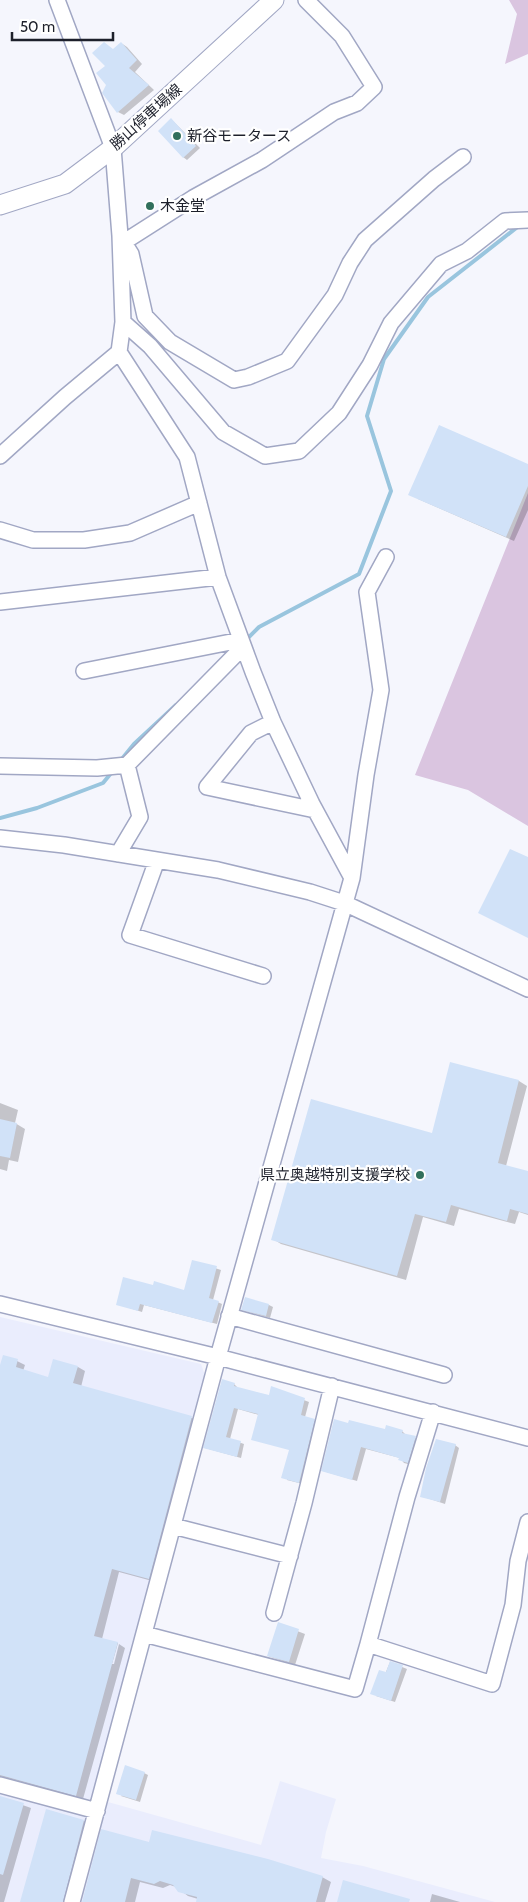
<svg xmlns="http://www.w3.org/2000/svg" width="528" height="1902" font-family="Cabin,'Noto Sans JP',sans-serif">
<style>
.built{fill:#eaedfd}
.green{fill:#dac5e0}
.shadow{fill:#0003}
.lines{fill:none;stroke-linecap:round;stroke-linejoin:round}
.stream{stroke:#99c5de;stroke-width:4}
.building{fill:#d1e2f8}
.minor-casing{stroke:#a1a7c4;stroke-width:18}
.major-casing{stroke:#a1a7c4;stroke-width:21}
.minor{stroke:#fff;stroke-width:15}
.major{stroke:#fff;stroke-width:19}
.poi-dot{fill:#32705c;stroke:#fff;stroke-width:2}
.labels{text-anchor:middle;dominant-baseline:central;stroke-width:4.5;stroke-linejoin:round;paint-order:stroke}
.street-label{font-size:15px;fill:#1d202b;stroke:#fff}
.poi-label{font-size:15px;fill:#1d202b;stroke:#fff;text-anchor:start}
</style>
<rect width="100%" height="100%" fill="#f5f6fd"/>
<path class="built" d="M0 1317 201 1364 207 1381 94 1799 86 1805 0 1781Z
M280 1781 336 1799 326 1832 321 1858 363 1866 495 1902H0V1790L104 1816 108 1802 261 1845Z"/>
<path class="green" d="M509 0H528V54L505 64 517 14Z
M528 493V826L468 790 415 775Z"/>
<path class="shadow" d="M121 43 127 47 142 64 135 72 154 90 124 115 118 112 108 85 107 67 113 50Z
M171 119 200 148 187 160 183 157Z
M528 465V510L514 541 418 499Z
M451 1064 519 1081 527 1086 506 1166 528 1173V1215L519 1212 515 1224 459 1209 454 1226 423 1217 406 1280 281 1244 273 1239 433 1135Z
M0 1103 18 1110 15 1123 25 1129 18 1162 9 1160 7 1171 0 1169Z
M193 1261 221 1270 213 1300 222 1304 217 1324 144 1305 142 1312 117 1304 153 1287 185 1291Z
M269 1305 273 1307 270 1318 247 1311Z
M17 1361 25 1365 23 1371 49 1378 78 1367 85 1371 81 1387 192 1418 199 1422 156 1582 119 1572 102 1639 118 1643 112 1664H114L119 1644 125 1648 83 1799 0 1776V1369Z
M234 1384 238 1388 270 1397 272 1388 309 1402 305 1417 318 1422 303 1484 287 1480 290 1450 259 1415 238 1409 230 1439 244 1444 241 1458 205 1448Z
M386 1431H402L406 1435 420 1440 412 1465 404 1463 400 1458 366 1449 357 1481 323 1471Z
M455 1445 459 1448 445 1504 421 1496Z
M279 1624 305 1634 295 1665 268 1656Z
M390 1662 407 1669 395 1702 376 1696Z
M144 1773 148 1775 140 1802 121 1796Z
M0 1797 31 1808 4 1902H0Z
M47 1810 84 1821 92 1826 72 1902H22Z
M149 1843 322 1877 331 1882 325 1902H197L198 1899 188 1896 176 1887 170 1885 163 1888 140 1882 135 1902H83Z
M432 1894 460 1902H430Z"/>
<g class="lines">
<path class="stream" d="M245 641 259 627 359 574 391 491 367 416 384 359 428 297 520 225
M121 760 134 744 176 705
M0 818 37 808 103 783 112 772"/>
</g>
<path class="building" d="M104 42 113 49 121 42 137 60 129 68 149 85 117 113 102 93 106 85 96 73 105 66 92 53Z
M171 118 196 146 183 158 158 131Z
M439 425 528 464V486L506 537 408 495Z
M510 849 528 857V938L478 913Z
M450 1062 519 1080 498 1163 528 1171V1214L510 1209 507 1221 451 1205 446 1222 415 1214 397 1276 271 1240 311 1099 432 1133Z
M0 1119 17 1123 10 1158 0 1156Z
M192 1260 217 1266 209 1298 219 1301 212 1323 140 1304 138 1311 116 1305 123 1277 153 1285 154 1281 184 1290Z
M245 1297 269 1304 266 1316 241 1310Z
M3 1355 18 1359 16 1367 48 1377 53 1359 78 1366 73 1383 192 1416 149 1579 112 1569 94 1636 118 1642 76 1796 0 1775V1365Z
M222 1379 235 1383 234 1386 269 1395 271 1386 305 1398 301 1415 315 1419 299 1483 281 1478 289 1450 251 1440 258 1414 234 1408 226 1437 241 1441 237 1457 203 1448Z
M334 1419 348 1423 349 1420 385 1429 386 1425 403 1430 402 1433 416 1436 408 1463 398 1460 399 1458 361 1447 352 1480 321 1471Z
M436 1439 456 1444 440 1502 420 1497 426 1468Z
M278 1622 299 1629 289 1662 267 1656Z
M390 1661 403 1665 391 1701 370 1694 379 1670 386 1672Z
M125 1765 145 1772 136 1800 116 1794Z
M0 1796 24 1803 3 1875 0 1874Z
M46 1809 84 1820 63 1902H20Z
M101 1829 149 1842 152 1830 268 1859 323 1876 316 1902H196L197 1897 178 1892 173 1885 160 1881 154 1884 131 1878 125 1902H82Z
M343 1880 410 1899 409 1902H337Z"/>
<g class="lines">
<g class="minor-casing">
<path id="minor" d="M57 0 113 148 120 236 123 322 119 352 187 457 218 577 253 672 273 722 312 804 352 878
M121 238 131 254 145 316 170 342 234 380 248 377 287 361 335 295 350 263 365 240 434 179 463 157
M124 242 193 198 262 160 334 112 357 103 374 87 342 36 306 0
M123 322 150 346 223 432 265 456 299 451 339 413 370 365 391 323 441 264 467 251 505 221 528 220
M0 456 65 397 119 352
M0 530 33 540H84L130 533 199 503
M0 602 218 577
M84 671 241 640
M273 722 251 733 207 787 315 810
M0 766 97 768 127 765
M0 838 64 845 218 870 310 892 344 903 528 989
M118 854 140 817 127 765 243 647
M157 860 130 935 263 976
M0 1304 218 1357 528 1438
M229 1316 444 1375
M433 1412 407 1497 368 1644 492 1684 513 1605 518 1561 528 1522
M173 1526 290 1556
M274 1613 304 1503 332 1386
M144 1634 355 1689 368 1644
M0 1785 97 1811
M72 1902 218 1357 352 878 366 775 381 690 367 592 386 557"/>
</g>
<g class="major-casing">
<path id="major" d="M0 205 65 184 113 148 274 0"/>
</g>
<use href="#minor" class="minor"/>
<use href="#major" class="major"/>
</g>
<g class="poi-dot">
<circle cx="177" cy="136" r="5"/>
<circle cx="150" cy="206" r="5"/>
<circle cx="420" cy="1175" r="5"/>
</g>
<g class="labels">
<g class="street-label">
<text transform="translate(146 117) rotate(-42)">勝山停車場線</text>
</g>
<g class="poi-label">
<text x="187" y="136">新谷モータース</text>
<text x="160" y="206">木金堂</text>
<text x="410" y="1175" text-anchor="end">県立奥越特別支援学校</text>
</g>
</g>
<path d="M12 32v8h101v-8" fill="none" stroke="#1d202b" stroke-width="2.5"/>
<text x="20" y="32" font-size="15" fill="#1d202b" stroke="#ffffff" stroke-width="4" paint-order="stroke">50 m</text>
</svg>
